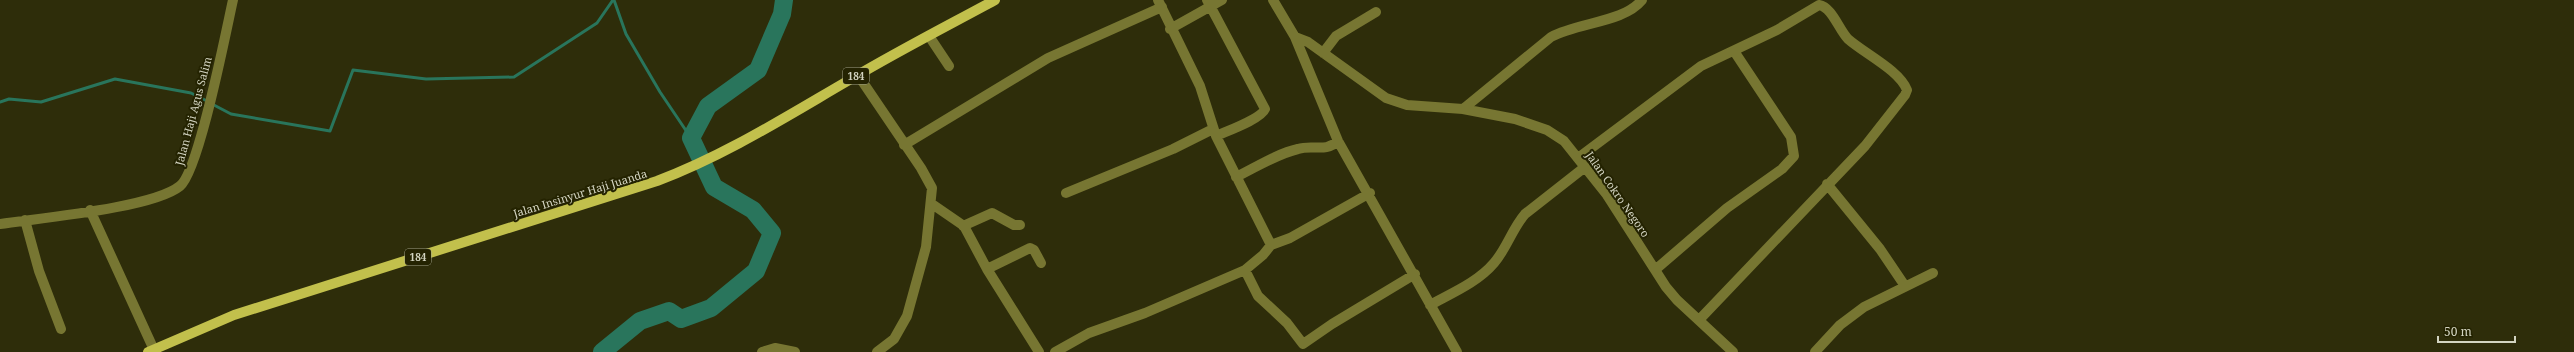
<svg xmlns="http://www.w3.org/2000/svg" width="2574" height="352" font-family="'Noto Serif',serif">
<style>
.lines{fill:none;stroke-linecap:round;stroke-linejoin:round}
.stream{stroke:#29755c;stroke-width:3}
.river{stroke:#29755c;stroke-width:18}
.minor{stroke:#777632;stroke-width:10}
.major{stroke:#c2c04c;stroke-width:10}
.labels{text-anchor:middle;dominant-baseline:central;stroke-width:4;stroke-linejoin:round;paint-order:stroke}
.shield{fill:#242301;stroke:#9e9f87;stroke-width:1}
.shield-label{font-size:10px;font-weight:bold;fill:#d3d4c1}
.street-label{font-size:11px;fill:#d3d4c1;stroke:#242301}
</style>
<rect width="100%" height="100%" fill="#2e2d0a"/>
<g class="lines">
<path class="stream" d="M614 0 626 34 660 92 691 138
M0 102 9 99 41 102 115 79 191 93 207 101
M212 104 231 114 330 131 353 70 426 79 514 77 597 23 613 0"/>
<path class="river" d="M602 352 640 321 669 311 681 319 711 308 756 271 772 233 753 210 714 187 691 138 708 106 758 70 782 14 784 0"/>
<path class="minor" d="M1158 0 1200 86 1216 136 1271 245
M1207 0 1265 109C1261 119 1227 131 1216 136
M1273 0 1295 37 1338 141 1457 352
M1170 29 1222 0
M929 36 949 66
M1295 37 1308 42 1386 98 1407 105 1463 109 1515 119 1547 130 1564 141 1607 195 1666 287 1677 300 1733 352
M1323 53 1336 36 1376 12
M858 75 921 168 932 188 926 247 907 316 894 339 877 352
M1463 109 1551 37C1578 22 1623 23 1642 0
M904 145 1048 58 1162 7
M1578 158 1701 66 1777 30 1819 5C1832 7 1839 30 1848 39 1865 54 1899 70 1907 90L1905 95 1865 146 1699 320
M1236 177C1255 168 1276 154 1298 149 1313 144 1325 153 1338 141
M1827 184 1880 249 1905 286
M1066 193 1173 149 1213 129
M932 204 964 226 987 269 1030 248 1034 250 1041 263
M90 210 155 352
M25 220 39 271 61 329
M0 224C40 218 153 208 180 186 199 171 226 31 233 0
M963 226 992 213 1014 225H1020
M987 269 1039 352
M1245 270 1258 296 1287 323 1303 344 1332 324 1415 274
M1655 270 1727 208 1782 169 1794 156 1791 137 1734 51
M1430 305C1452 293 1478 282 1494 263 1507 248 1512 229 1525 214L1585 167
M762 352 775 348 795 352
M1055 352 1089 333 1145 313 1245 270 1263 255 1271 245 1290 238 1370 193
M1815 352 1840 325 1864 307 1933 273"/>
<path class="major" d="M148 352 234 315 657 181C726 155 787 116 851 79 898 51 947 26 995 0"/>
</g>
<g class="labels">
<g class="shield">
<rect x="843" y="68" width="26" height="16" rx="3"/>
<rect x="405" y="249" width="26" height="16" rx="3"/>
</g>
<g class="shield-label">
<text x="856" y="76">184</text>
<text x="418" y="257">184</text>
</g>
<g class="street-label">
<text transform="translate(193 111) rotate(-75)">Jalan Haji Agus Salim</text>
<text transform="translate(580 193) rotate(-17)">Jalan Insinyur Haji Juanda</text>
<text transform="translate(1618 194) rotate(55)">Jalan Cokro Negoro</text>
</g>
</g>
<path d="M2438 336v6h77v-6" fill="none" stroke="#d3d4c1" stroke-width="2"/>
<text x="2444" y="336" font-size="12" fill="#d3d4c1" stroke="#242301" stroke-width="3" paint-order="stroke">50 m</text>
</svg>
